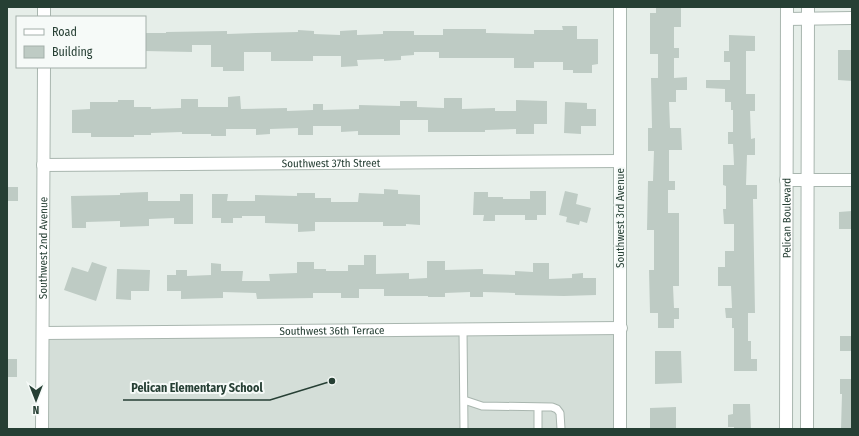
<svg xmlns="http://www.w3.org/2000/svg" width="859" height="436" font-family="'Fira Sans Condensed',sans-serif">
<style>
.built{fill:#d4ded8}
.building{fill:#becbc4}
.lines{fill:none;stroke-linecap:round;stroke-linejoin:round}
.service-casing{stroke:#a9b6af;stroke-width:9}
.minor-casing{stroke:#a9b6af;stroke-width:14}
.tertiary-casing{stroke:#a9b6af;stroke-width:14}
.service{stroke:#fff;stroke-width:7}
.minor{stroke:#fff;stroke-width:12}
.tertiary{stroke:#fff;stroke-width:12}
.labels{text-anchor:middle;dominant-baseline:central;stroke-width:4;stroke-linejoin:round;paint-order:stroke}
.street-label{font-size:11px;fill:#263f34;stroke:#f6faf8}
.leader{fill:none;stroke:#263f34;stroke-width:1.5}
.callout-dot{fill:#263f34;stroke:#f6faf8;stroke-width:1.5}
.callout-label{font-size:12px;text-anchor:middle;font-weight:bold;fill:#263f34;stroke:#f6faf8;stroke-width:4;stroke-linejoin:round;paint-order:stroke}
</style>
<rect width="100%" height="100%" fill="#e6eee9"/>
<path class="built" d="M621 328V429H43V333Z"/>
<path class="building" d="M656 7H681V27H674V48H679V58H674V78L687 77V90H676V102H669L670 128H681L682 150H669V181H675V190H668V213H679V286H673L674 308H679V319H674V328H658V313H650L649 270H654V230H647L648 181H653L654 151H648V128H652L651 78H658V54H650V13H656Z
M562 26H577V39H598V64L592 65V73H573V70H563V62H534V68H514V58H439V52H414V55L401 56V60L384 61V59L357 60 358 66 341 67V56H313V61H271V52H244V71H223V67H211V45H192V52L145 51V33H166V32L227 31V34L256 33 298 32V30L314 31V34L340 35V31L357 30V35L383 34V31H414V35H443V29H486V33L534 34V30H563Z
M729 35 755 36V51H746V94H755V111H750L751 139 755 138V155H747L746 185H757V199H753L755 313H748V341H751V359H757V371H734V328H732V318H726L725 308H732L731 286H718V267H725V251H734V224H724L723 209H726V186L723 185V165H734L733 144H728V132H733V110H731V102H725V89L706 88V80H730V62H724V51H729Z
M838 50H852V81L838 80Z
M240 96 241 109 287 108V111L313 110V104H323V110L359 109V105L400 106V101H417V107L444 108V98H462V109L495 108V111H516V100L547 101V124H534V134H516V129L485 130V132H428V120H400V135H358V131L341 132V126H313V135H298V128L270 129V134L256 135V129H226V136H211V134H182V132L151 133V135H134V137H91V133H72V110L90 109V102H118V100H134V107H151V109L181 108V99H198V107H228V97Z
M565 102 587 103V109H596V126H581V134L564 133Z
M7 187H18V201H7Z
M384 189 398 190V194L420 195V225L406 224V226H383V222H315V231L298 232V224L265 223V216H242V218H233V223H221V218H212V194H228L227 201H255V195L297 196V193H315V198H331V202H358L359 193 384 194Z
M530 191H546V215H537V220H525V215H495V221H483L484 215H473L474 192H488V197H503V199H530Z
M565 191 578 194 576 204 591 208 587 223 580 221 579 225 566 222 567 217 559 215Z
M148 192V201H180V194H193V224H174V218L149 219V226L120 227V221L86 222V228H72L71 196 120 195V193Z
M852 211V229H839V212Z
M364 255H376V274L409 273V279L427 278V261H445V270L483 269V274L515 275V271L533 272V263H549V279L572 278V274L583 273V278H596V295L564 296 515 295V293L483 292V297H470V292L445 293V297H428V296H384V289H359V298H341V293H313V298L257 299 256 293 223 292V298L181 299V291H167V275H176V270H187V276L211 275V263L221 264V271H243L242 281H270L269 274 297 273V262H314V269H326V271H348V265H364Z
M92 262 107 267 96 301 64 290 72 267 88 272Z
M117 269 150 270 149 291H131V300L116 299Z
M840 336H852V351H840Z
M655 351H681L682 383 655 384Z
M7 359H17V377H7Z
M840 379H852V429H841L842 394H840Z
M733 404H750L751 429H734V427H728V415L733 414Z
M676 407V429H650V408Z"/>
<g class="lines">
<g class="service-casing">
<path id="service" d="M463 330 464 429
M464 400 482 406 552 407 557 409 560 413 561 429
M538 407V429"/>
</g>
<g class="minor-casing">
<g id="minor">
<path d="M620 7V429"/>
<path d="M44 17V7"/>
<path d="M787 19 852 18"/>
<path id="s1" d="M43 165 620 161"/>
<path d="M786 180H852"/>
<path id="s2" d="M43 333 621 328"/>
<path id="s3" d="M42 429 44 67"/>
</g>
</g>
<g class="tertiary-casing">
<g id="tertiary">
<path id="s4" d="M786 429 787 7"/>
<path d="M807 429 808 7"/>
</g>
</g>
<use href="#service" class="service"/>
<use href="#minor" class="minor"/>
<use href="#tertiary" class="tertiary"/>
</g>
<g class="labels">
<g class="street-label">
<text stroke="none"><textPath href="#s1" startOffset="288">Southwest 37th Street</textPath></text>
<text transform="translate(620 218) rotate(-90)">Southwest 3rd Avenue</text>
<text stroke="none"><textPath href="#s4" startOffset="211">Pelican Boulevard</textPath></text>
<text stroke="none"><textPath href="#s3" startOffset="181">Southwest 2nd Avenue</textPath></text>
<text stroke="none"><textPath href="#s2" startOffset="289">Southwest 36th Terrace</textPath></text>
</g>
</g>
<path class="leader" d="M332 381L270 400H123"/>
<circle class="callout-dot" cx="332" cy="381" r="4"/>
<g class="callout-label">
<text x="197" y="392">Pelican Elementary School</text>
</g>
<rect width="859" height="436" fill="none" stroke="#263f34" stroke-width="16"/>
<rect x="16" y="16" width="130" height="52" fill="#f6faf8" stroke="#a3afaa"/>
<rect x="24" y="29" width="20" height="6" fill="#ffffff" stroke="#a3afaa"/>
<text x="52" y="36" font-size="12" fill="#263f34">Road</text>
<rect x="24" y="46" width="20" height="12" fill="#becbc4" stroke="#a3afaa"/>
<text x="52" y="56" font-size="12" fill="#263f34">Building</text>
<g transform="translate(36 400) rotate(180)" stroke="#f6faf8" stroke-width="3" paint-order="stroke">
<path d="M0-3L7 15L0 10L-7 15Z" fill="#263f34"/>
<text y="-6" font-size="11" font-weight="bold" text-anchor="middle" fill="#263f34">N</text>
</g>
</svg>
